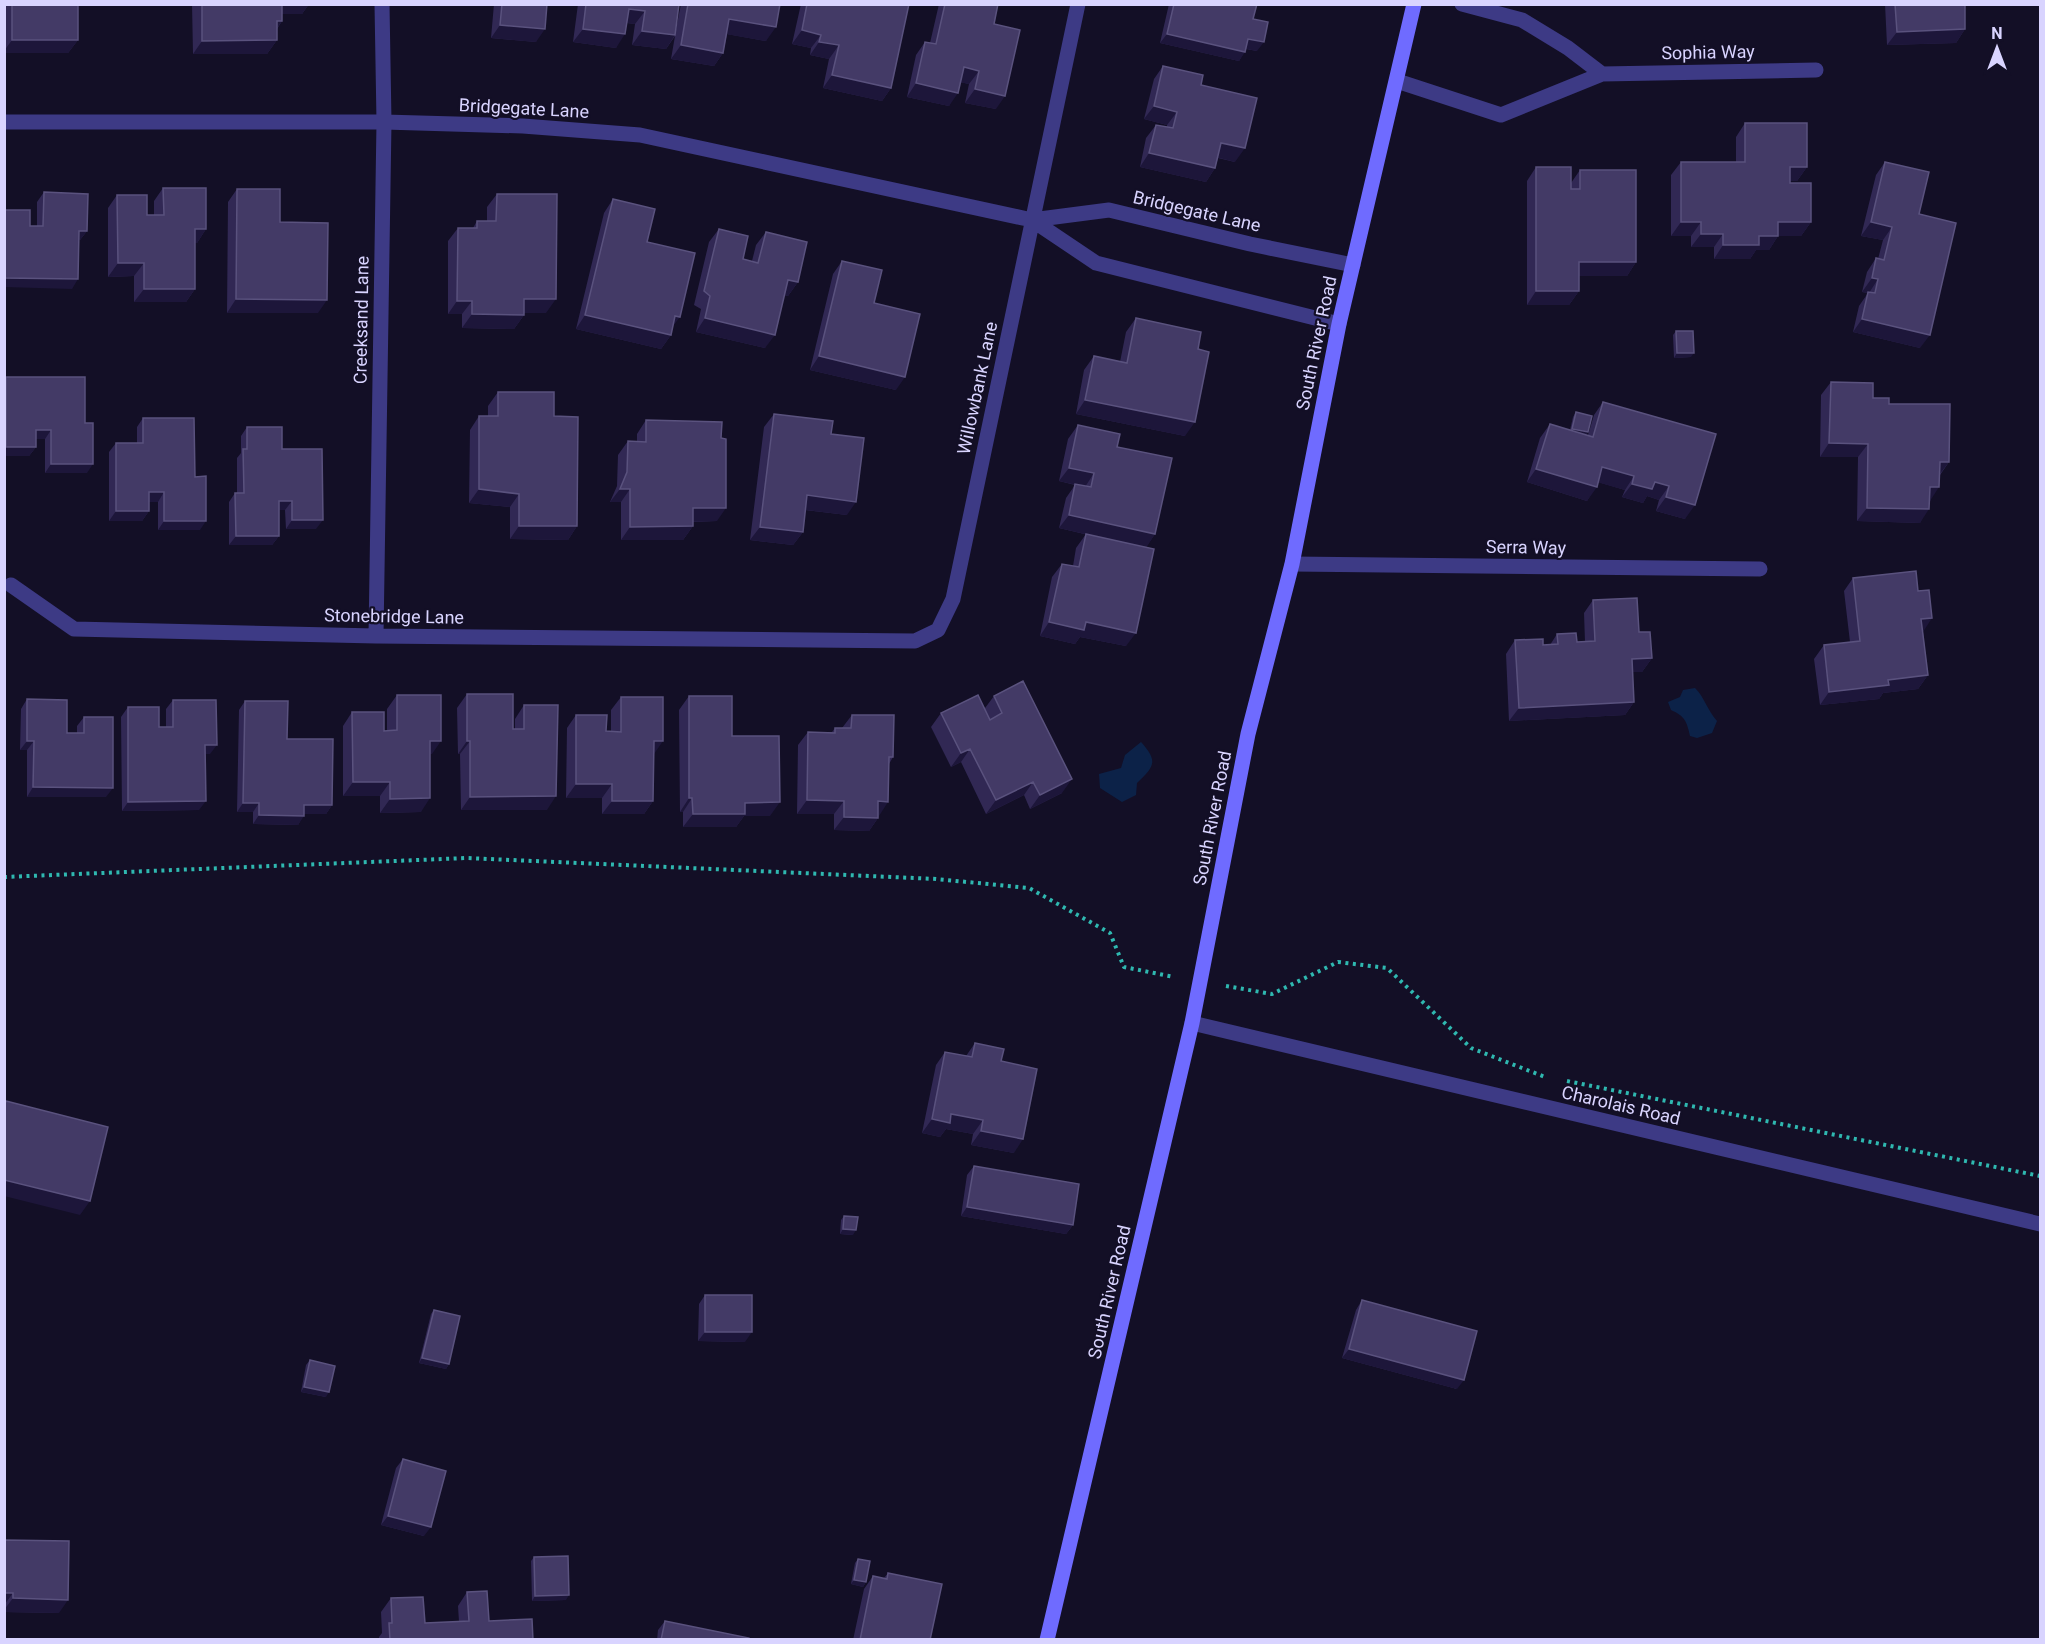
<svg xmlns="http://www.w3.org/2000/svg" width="2045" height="1644" font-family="Roboto,sans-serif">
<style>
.water{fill:#0c2248}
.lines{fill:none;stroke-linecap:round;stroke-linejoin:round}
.path{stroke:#2fb8b0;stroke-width:4;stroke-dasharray:3 4.5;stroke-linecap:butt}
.minor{stroke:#3d3a85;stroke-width:15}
.tertiary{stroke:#3d3a85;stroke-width:15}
.secondary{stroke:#6f6bff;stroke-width:15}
.wall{fill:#312854}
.shaded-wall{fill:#1d163a}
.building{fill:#433a66;stroke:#5a527e;stroke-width:1.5}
.labels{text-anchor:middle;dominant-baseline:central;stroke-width:4.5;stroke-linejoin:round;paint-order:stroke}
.street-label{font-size:18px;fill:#d9d4ff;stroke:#130f26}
</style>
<rect width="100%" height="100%" fill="#130f26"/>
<path class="water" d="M1695 688C1705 698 1707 710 1717 721L1712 733 1697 738 1690 736C1687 722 1685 716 1671 710L1668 702 1680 697 1683 690Z
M1141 742C1158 761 1155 766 1137 783L1136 795 1122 802 1100 788 1099 774 1121 768 1125 755Z"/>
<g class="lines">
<path class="path" d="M4 877 467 858 936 879 1029 888 1110 933 1124 967 1174 977
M1226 986 1272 994 1338 962 1387 968 1471 1048 1545 1077
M1567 1081 2040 1176"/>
<path class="minor" d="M1602 74 1816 70
M1397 81 1501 115 1602 74 1568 48 1522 20 1462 4
M4 122H384L523 126 640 135 1032 220
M1339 324 1096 263 1032 220 1109 210 1250 244 1353 265
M1292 564 1760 569
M11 585 74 629 376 636 915 641 938 630 953 599 1078 4
M376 636 384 122 382 4"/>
<path class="tertiary" d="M1192 1023 2040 1224"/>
<path class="secondary" d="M1047 1640 1192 1023 1248 734 1292 564 1339 324 1414 4"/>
</g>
<path class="wall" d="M4 4H78V40L68 53H4Z
M192 4H309L302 14H282V21L277 29V40L267 54H193Z
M494 4H547L536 42 491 38Z
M578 4H679L676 29 681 4H780L766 41 727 34 723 53 714 66 671 59 675 36 666 49 632 45 635 24 627 23 616 48 573 42Z
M801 4H909L891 88 882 101 823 88 829 59 810 55 811 48 792 44Z
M939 4H998L994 24 996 109 965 103 969 84 960 82 949 106 907 97 916 55 925 42 930 43Z
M1169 4H1257L1253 19 1257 51 1246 49 1239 61 1160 43Z
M1885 4H1965V29L1956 43 1887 45Z
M1163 66 1201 85 1235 162 1218 158 1215 168 1206 182 1140 167 1146 138 1156 125 1167 127V125L1144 119 1154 79Z
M1745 123 1807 167 1797 181H1790V183L1811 222 1801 236H1778L1769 250H1756L1750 259H1714V247H1691V236H1671V175L1681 162H1736V137Z
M1885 162 1919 214 1920 348 1853 332 1859 306 1868 293 1862 292 1867 272 1876 258 1878 259 1883 240 1861 236 1876 175Z
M1536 167 1571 183 1580 170 1636 262 1627 276H1579V291L1569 305H1527V181Z
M163 188 206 229 197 243H195V289L186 302H134V276L108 277V208L117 195 147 215H154V201Z
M237 189 280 222 318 313H227L228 202Z
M44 192 87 231 80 240H79L72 289 30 226H37V202Z
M497 194 546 313H524V315L514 329 462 328V314H448V241L458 228H473L477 221H487V207Z
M613 199 647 242 673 326 671 335 661 349 576 329 604 213Z
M719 229 743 259 752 261 756 245 766 232 798 282 788 296 784 295 765 348 696 332 701 309 694 305 709 242Z
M842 261 874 303 896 390 810 370 833 274Z
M1136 318 1198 349 1185 436 1076 414 1084 370 1094 356 1120 362 1126 332Z
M1676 331 1691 357 1674 358 1673 335Z
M6 377 85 423 87 473H45V439H36V447L29 456H4V379Z
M1831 382 1889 404 1949 462 1940 475 1930 501 1920 523 1857 521 1858 457H1820L1821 395Z
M498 392 554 416 577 526 568 540 510 539V507L469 503 470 430 479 416H488V406Z
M1603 402 1716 434 1685 519 1656 511 1659 500 1647 496 1643 503 1622 497 1625 490 1598 482 1587 501 1527 482 1540 438 1550 424 1570 430 1573 417 1576 412 1588 432 1586 435H1588L1594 415Z
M774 414 831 434 847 515 805 510 803 532 793 545 750 540 764 427Z
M143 418 195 477 200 530H158V502H149V511L142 521H109V452L116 443H137V427Z
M646 420 717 521 693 522V526L683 540H621V502H610L617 486 618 455 628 441 637 442V434Z
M1078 425 1117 447 1155 534 1146 547 1126 646 1080 637 1075 644 1040 636 1052 577 1062 564 1073 566 1076 548 1086 534 1097 537 1059 528 1066 498 1075 485 1059 481 1068 439Z
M247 427 282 449 316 529H286L285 510H279V536L272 545H229V502L235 493H237V458L241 453V436Z
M1853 578 1923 632 1928 675 1918 689 1883 693 1879 699 1820 705 1814 659 1824 645 1850 642 1844 591Z
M1593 600 1639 632 1652 658 1642 672H1632L1634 702 1625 715 1509 721 1506 654 1515 640 1543 645H1550L1557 634 1577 642H1585L1584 613Z
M467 694 513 729H515V719L524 705 547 810H461L460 754H458L457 708Z
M397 695 432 754H430L421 812 380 813V796H343V726L352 712 384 731H387V709Z
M689 696 732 736 770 816H744L736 827H683V812H680L679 710Z
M994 696 1062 793 1030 809 1024 795 986 814 961 762 951 767 931 727 941 713 985 708Z
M621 697 654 754 653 801 644 814H602V798H566L567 728 576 715 606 731 611 732V710Z
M27 699 67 733H77V726L84 717 106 797H27V750H20L21 709Z
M173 700 210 754H205L199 810 122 811 121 717 128 707 159 727H166V709Z
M245 701 287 739 332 805 326 814H304L298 825 253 824V812H237L239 710Z
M852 715 893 757 889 764 878 818 869 831 834 830V814H797L798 745 808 732H832L835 728H842Z
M975 1043 1001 1061 1014 1153 971 1145 973 1134 946 1129 940 1137 922 1133 936 1065 945 1052 966 1056Z
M974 1166 1073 1225 1066 1234 961 1216 967 1175Z
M844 1216 853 1235 840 1234 841 1220Z
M705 1295 745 1342 698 1341 699 1304Z
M1362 1300 1457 1389 1342 1358 1356 1310Z
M434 1310 449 1364 446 1369 419 1363 431 1314Z
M310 1360 326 1397 301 1392 306 1365Z
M403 1459 424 1536 381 1525 396 1468Z
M4 1540 59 1613 4 1612Z
M534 1557 566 1600 532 1601 531 1561Z
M858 1559 866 1582 863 1587 851 1584 855 1563Z
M888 1573 930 1640H853L864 1589 873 1576 884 1578Z
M467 1592 489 1621 533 1640H379V1637L382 1633 381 1612 391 1598 425 1623 459 1622 458 1606Z
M665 1621 749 1640H657L658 1630Z"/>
<path class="shaded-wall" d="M280 4H309L302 14H273Z
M629 9 645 11 635 24 619 22Z
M729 19 776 27 766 41 720 33Z
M277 21H282L273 34Z
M500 25 545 29 536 42 491 38Z
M583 29 625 34 616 48 573 42Z
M1965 29 1956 43 1887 45 1897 32Z
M802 30 821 35 811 48 792 44Z
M642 31 675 35 666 49 632 45Z
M1167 34 1245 52 1239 61 1160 43Z
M1248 39 1264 42 1257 51 1242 48Z
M12 40H78L68 53H4V51Z
M277 40 267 54H193L202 41Z
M819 42 839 45 829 59 810 55Z
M681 45 723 53 714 66 671 59Z
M964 67 979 71 969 84 954 81Z
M832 75 891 88 882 101 823 88Z
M916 83 958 93 949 106 907 97Z
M975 89 1005 96 996 109 965 103Z
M1154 106 1177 112 1167 125 1144 119Z
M1221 143 1245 148 1235 162 1212 156Z
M1149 153 1215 168 1206 182 1140 167Z
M1790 167H1807L1797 181H1780Z
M1681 222H1701L1691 236H1671Z
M1778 222H1811L1801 236H1769Z
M1871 222 1892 227 1883 240 1861 236Z
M195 229H206L197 243H186Z
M79 231H87L80 240H73Z
M1701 234H1723L1714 247H1691Z
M1759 236H1778L1769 250H1756L1750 259H1714L1723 245Z
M1579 262H1636L1627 276H1569Z
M118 263H144L134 276 108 277Z
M4 278 78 279 72 289 4 287Z
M1872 278 1878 279 1869 293 1862 292Z
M788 280 798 282 788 296 778 293Z
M144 289H195L186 302H134Z
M1536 291H1579L1569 305H1527Z
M236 299 327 300 318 313H227Z
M524 299H556L546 313H514Z
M457 301H472L462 314H448Z
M472 314 524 315 514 329 462 328Z
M585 315 671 335 661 349 576 329Z
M675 316 680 317 670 330Z
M705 318 775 335 765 348 696 332Z
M1862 319 1930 335 1920 348 1853 332Z
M1677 353H1694L1691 357 1674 358Z
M819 356 905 377 896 390 810 370Z
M1085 400 1195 422 1185 436 1076 414Z
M1572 429 1588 432 1585 437 1569 433Z
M36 430H51L45 439H29Z
M1829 443 1868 444 1858 457H1820Z
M6 447H36L29 456H4V449Z
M1940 462H1949L1939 475Z
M51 464H93L87 473H45Z
M1602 467 1634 476 1625 490 1593 481Z
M1069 468 1094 473 1085 487 1059 481Z
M1536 469 1597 487 1587 501 1527 482Z
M1655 482 1669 486 1659 500 1647 496 1643 503 1622 497 1632 484Z
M1930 487H1939L1930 501Z
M479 489 519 494 510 507 469 503Z
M620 489H630L621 502H610Z
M149 492H164L158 502H142Z
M807 495 856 502 847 515 798 509Z
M1666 497 1695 505 1685 519 1656 511Z
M279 501H292L285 510H272Z
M693 508H726L717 521 683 522Z
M1867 508 1929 509 1920 523 1857 521Z
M116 511H149L142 521H109Z
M1069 515 1155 534 1146 548 1059 528Z
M292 520H323L316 529H286Z
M164 521H206L200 530H158Z
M519 526H577L568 540 510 539Z
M693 526 683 540H621L630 527Z
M760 527 803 532 793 545 750 540Z
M236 536H279L272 545H229Z
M1932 618 1923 632 1921 619Z
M1049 622H1086L1136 633 1126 646 1080 637 1075 644 1040 636Z
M1652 658 1642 672H1622L1632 659Z
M1928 675 1918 689 1883 693 1879 699 1820 705 1829 692 1888 680Z
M1634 702 1625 715 1509 721 1519 708Z
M27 741H34L27 750H20Z
M430 741H441L432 754H420Z
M467 741H470L460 754H458Z
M654 741H663L654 754Z
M205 745H217L210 754H199Z
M970 749 961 762 951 767 961 753Z
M1072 779 1062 793 1030 809 1040 795Z
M353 782H390L380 796H343Z
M1033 782 1024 795 986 814 996 800Z
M576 784H612L602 798H566Z
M33 787 113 788 106 797H27Z
M556 796 547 810H461L470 797Z
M430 798 421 812 380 813 390 799Z
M689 798H692L683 812H680Z
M807 800 844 801 834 814H797Z
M206 801 199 810 122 811 128 802Z
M612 801H653L644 814H602Z
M878 801 888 802 879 816 869 815Z
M780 802 770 816H744L736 827H683L693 814 745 803Z
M243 803H259L253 812H237Z
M304 805H332L326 814H298Z
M259 815 304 816 298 825 253 824Z
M844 817 878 818 869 831 834 830Z
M951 1114 983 1120 973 1134 946 1129 940 1137 922 1133 932 1119Z
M981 1131 1023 1139 1014 1153 971 1145Z
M4 1180 90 1201 80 1215 4 1196Z
M967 1207 1073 1225 1066 1234 961 1216Z
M843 1229 856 1230 853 1235 840 1234Z
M705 1332H752L745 1342 698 1341Z
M1349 1349 1464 1380 1457 1389 1342 1358Z
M422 1358 449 1364 446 1369 419 1363Z
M304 1387 329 1392 326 1397 301 1392Z
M388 1516 431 1527 424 1536 381 1525Z
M854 1580 866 1582 863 1587 851 1584Z
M4 1593H13L4 1605Z
M569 1595 566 1600 532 1601 535 1596Z
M13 1598 68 1600 59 1613 4 1612V1610Z"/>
<path class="building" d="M12 4H78V40H12Z
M202 4H282V21H277V40L202 41Z
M502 4H547L545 29 500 25Z
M586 4H679L675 35 642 31 645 11 629 9 625 34 583 29Z
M688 4H780L776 27 729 19 723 53 681 45Z
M807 4H909L891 88 832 75 839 45 819 42 821 35 802 30Z
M945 4H998L994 24 1020 30 1005 96 975 89 979 71 964 67 958 93 916 83 925 42 936 44Z
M1174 4H1257L1253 19 1268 22 1264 42 1248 39 1245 52 1167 34Z
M1895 4H1965V29L1897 32Z
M1163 66 1203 75 1201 85 1257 98 1245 148 1221 143 1215 168 1149 153 1156 125 1173 128 1177 112 1154 106Z
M1745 123H1807V167H1790V183H1811V222H1778V236H1759V245H1723V234H1701V222H1681V162H1745Z
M1885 162 1929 172 1919 214 1956 223 1930 335 1862 319 1868 292 1875 293 1878 279 1872 278 1876 258 1884 260 1892 227 1871 222Z
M1536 167H1571V189H1580V170H1636V262H1579V291H1536Z
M163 188H206V229H195V289H144V263H118L117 195H147V215H164Z
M237 189H280V222L328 223 327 300 236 299Z
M44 192 88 194 87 231H79L78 279 4 278V210H30V226H43Z
M497 194H557L556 299H524V315L472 314V301H457L458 228H477V221H496Z
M613 199 655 209 647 242 695 253 680 317 675 316 671 335 585 315Z
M719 229 748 236 743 259 758 263 766 232 807 242 798 282 788 280 775 335 705 318 710 296 704 291Z
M842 261 882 270 874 303 920 314 905 377 819 356Z
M1136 318 1201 332 1198 349 1209 352 1195 422 1085 400 1094 356 1127 363Z
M1676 331H1693L1694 353H1677Z
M6 377H85V423H93V464H51V430H36V447H6Z
M1831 382 1873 383V398H1889V404H1950L1949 462H1940L1939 487H1930L1929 509 1867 508 1868 444 1829 443Z
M498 392H554V416L578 417 577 526H519V494L479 489V416H498Z
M1603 402 1716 434 1695 505 1666 497 1669 486 1655 482 1652 489 1632 484 1634 476 1602 467 1597 487 1536 469 1550 424 1593 437Z
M1576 412 1592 416 1588 432 1572 429Z
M774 414 833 421 831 434 864 438 856 502 807 495 803 532 760 527Z
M143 418H194L195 477 206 476V521H164V492H149V511H116V443H143Z
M646 420 722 422 721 438 726 439V508H693V526L630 527V489H620L627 472 628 441 646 442Z
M1078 425 1120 434 1117 447 1172 458 1155 534 1069 515 1075 484 1091 487 1094 473 1069 468Z
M247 427H282V449H322L323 520H292V501H279V536H236L235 493H244L243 449H247Z
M1086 534 1154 549 1136 633 1086 622 1084 630 1049 622 1062 564 1079 567Z
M1916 571 1918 591 1929 590 1932 618 1921 619 1928 675 1888 680 1889 685 1829 692 1824 645 1860 641 1853 578Z
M1637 598 1639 632H1650L1652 658 1632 659 1634 702 1519 708 1515 640 1543 639V645L1558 644 1557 634 1576 633 1577 642 1595 641 1593 600Z
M1023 681 1072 779 1040 795 1033 782 996 800 970 749 961 753 941 713 978 695 990 720 1002 713 994 696Z
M467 694H513V729H524V705H558L556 796 470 797V741H467Z
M397 695H441V741H430V798L390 799V782H353L352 712H384V731L397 730Z
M689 696H732V736H779L780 802 745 803V814H693L692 798H689Z
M621 697H663V741H654L653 801H612V784H576V715H607L606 731 621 732Z
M27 699 67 700V733H84V717H113V788L33 787 34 741H27Z
M173 700H216L217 745H205L206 801 128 802V707H159V727H173Z
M245 701H288L287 739H333L332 805H304V816L259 815V803H243Z
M852 715H894L893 757H889L888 802 878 801V818L844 817V801L807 800 808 732 835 733V728H851Z
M975 1043 1004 1049 1001 1061 1037 1069 1023 1139 981 1131 983 1120 951 1114 950 1123 932 1119 945 1052 972 1057Z
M6 1101 108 1127 90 1201 4 1180V1107Z
M974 1166 1079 1184 1073 1225 967 1207Z
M844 1216 858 1217 856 1230 843 1229Z
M705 1295H752V1332H705Z
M1362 1300 1477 1331 1464 1380 1349 1349Z
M434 1310 460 1316 449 1364 422 1358Z
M310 1360 335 1366 329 1392 304 1387Z
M403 1459 446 1471 431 1527 388 1516Z
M4 1540 69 1541 68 1600 13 1598V1593H4Z
M568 1556 569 1595 535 1596 534 1557Z
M858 1559 870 1561 866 1582 854 1580Z
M888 1573 942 1584 930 1640H860L873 1576 887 1579Z
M487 1591 489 1621 532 1619 533 1640H390L389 1623H392L391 1598 423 1597 425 1623 469 1621 467 1592Z
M665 1621 749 1638V1640H661Z"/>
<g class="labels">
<g class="street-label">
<text transform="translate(1708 52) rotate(-1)">Sophia Way</text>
<text transform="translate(524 108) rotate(3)">Bridgegate Lane</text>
<text transform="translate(1197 211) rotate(13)">Bridgegate Lane</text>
<text transform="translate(361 320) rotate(-89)">Creeksand Lane</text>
<text transform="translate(1316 343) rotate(-78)">South River Road</text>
<text transform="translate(977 388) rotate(-78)">Willowbank Lane</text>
<text transform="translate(1526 547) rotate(1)">Serra Way</text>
<text transform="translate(394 616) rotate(1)">Stonebridge Lane</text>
<text transform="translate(1212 818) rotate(-79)">South River Road</text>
<text transform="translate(1621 1105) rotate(13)">Charolais Road</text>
<text transform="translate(1109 1292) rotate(-77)">South River Road</text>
</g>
</g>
<rect width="2045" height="1644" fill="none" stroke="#d9d4ff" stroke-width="12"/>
<g transform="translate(1997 48)" stroke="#130f26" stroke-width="4.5" paint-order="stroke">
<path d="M0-4.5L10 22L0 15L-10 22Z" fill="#d9d4ff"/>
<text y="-9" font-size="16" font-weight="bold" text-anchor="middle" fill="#d9d4ff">N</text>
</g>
</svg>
